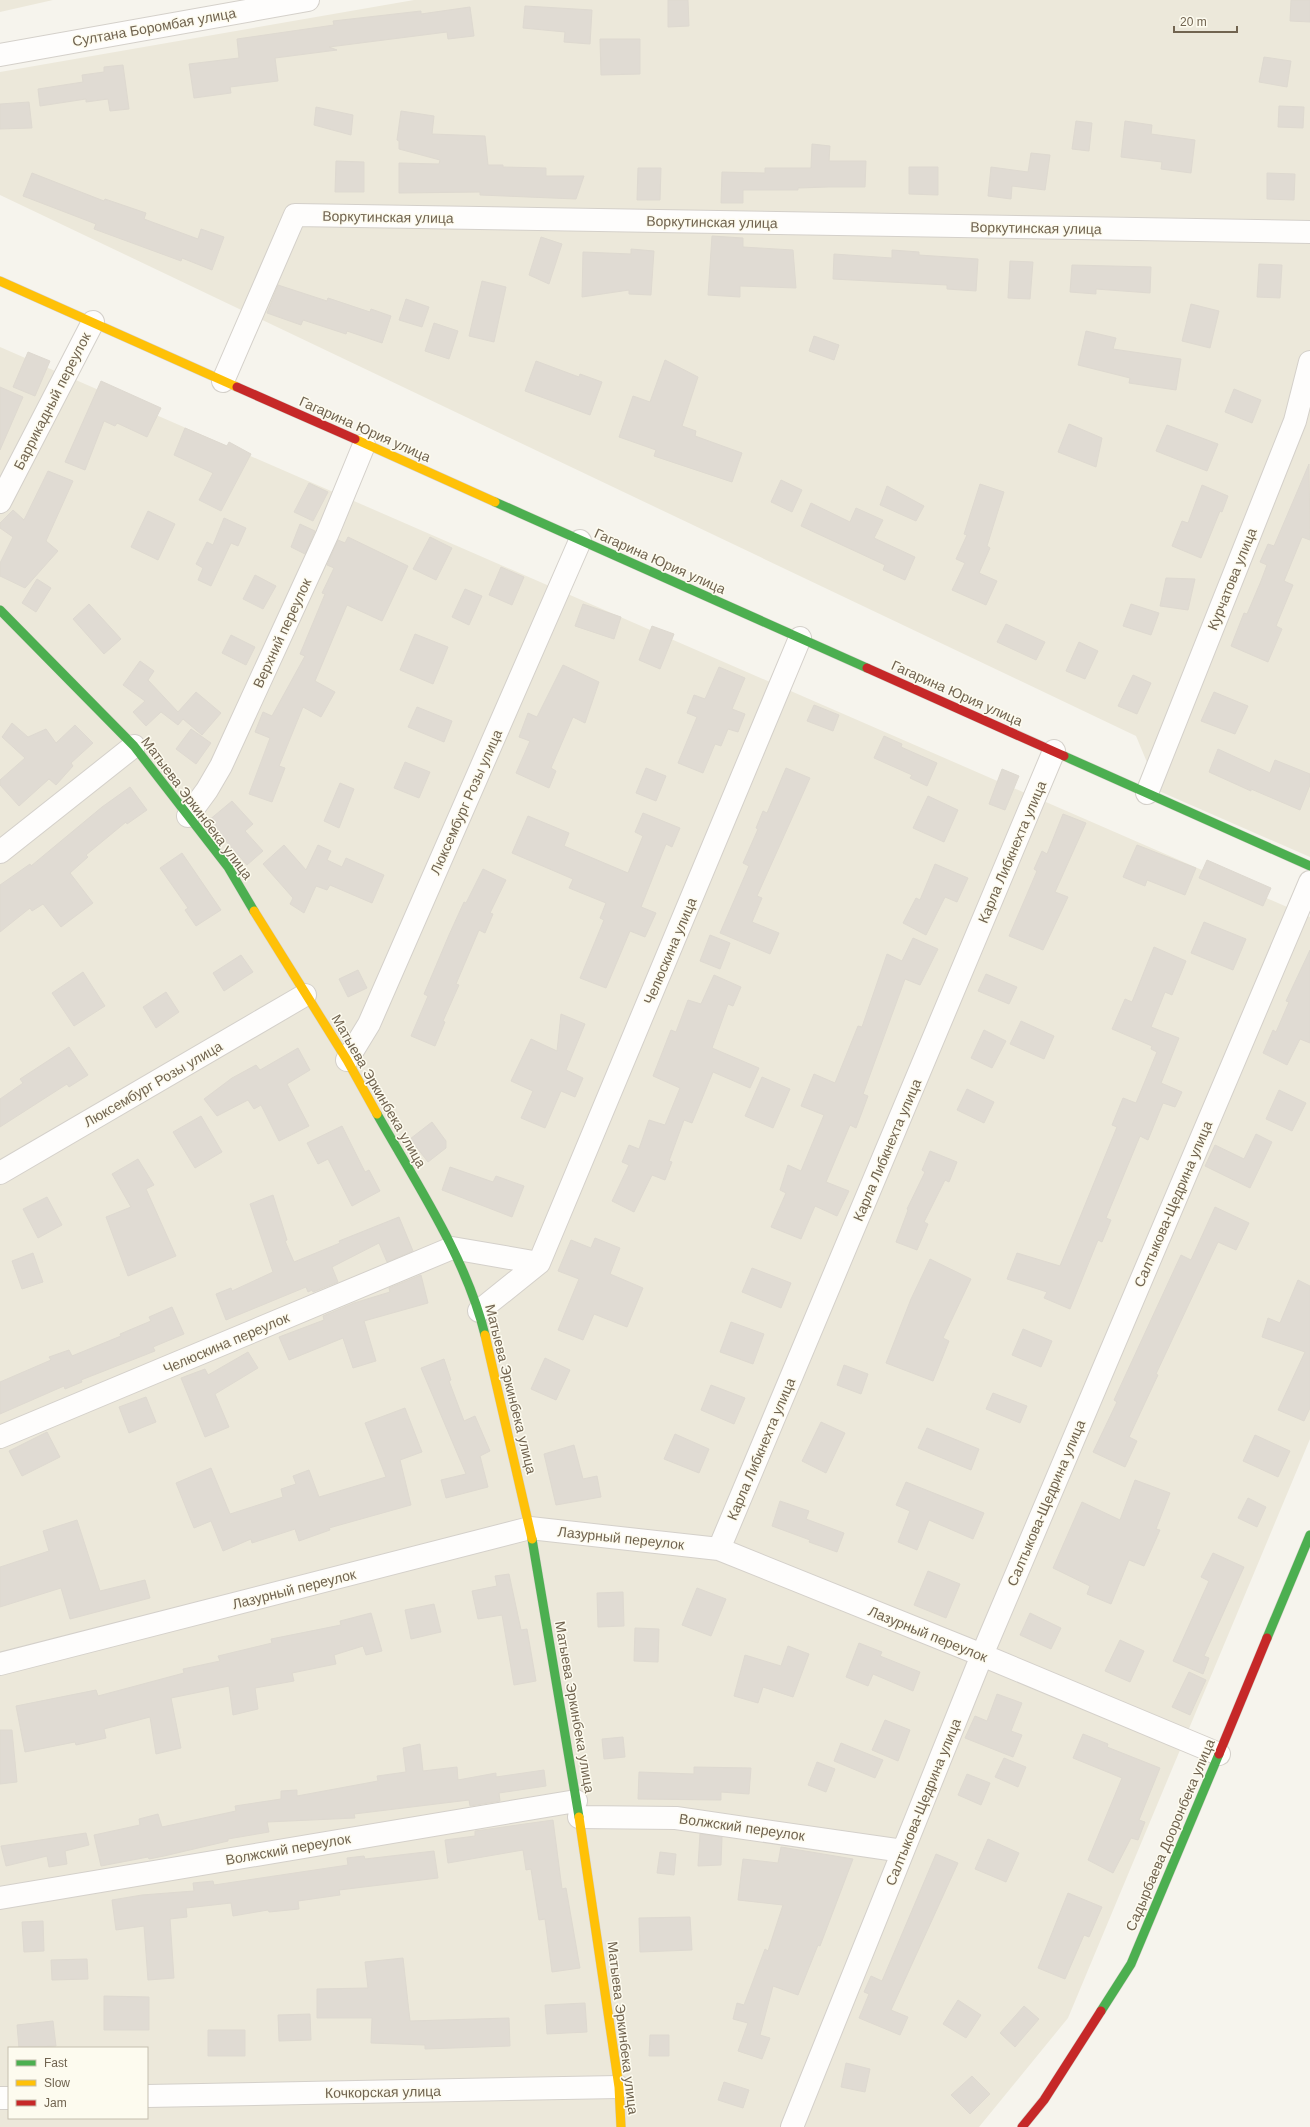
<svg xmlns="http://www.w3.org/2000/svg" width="1310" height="2127" font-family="Helvetica,sans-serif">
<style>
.residential{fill:#ece8da;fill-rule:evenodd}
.building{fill:#e0dbd3;stroke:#ded9d0}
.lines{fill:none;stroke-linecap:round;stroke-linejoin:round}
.street-casing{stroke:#d4d0ca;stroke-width:24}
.fast-casing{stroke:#d5d1ca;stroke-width:10}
.slow-casing{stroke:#d5d1ca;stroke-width:10}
.jam-casing{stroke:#d5d1ca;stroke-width:10}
.street{stroke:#fefdfc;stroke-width:22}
.fast{stroke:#4caf50;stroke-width:9}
.slow{stroke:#ffc107;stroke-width:9}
.jam{stroke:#c62828;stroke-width:9}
.labels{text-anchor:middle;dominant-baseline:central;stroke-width:3;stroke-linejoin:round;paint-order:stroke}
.street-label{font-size:14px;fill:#716450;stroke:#fdfbef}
</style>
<rect width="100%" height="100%" fill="#f6f4ed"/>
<path class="residential" d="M0 0H53L0 12Z
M414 0H1310V857L1159 791 1136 736 0 195V72Z
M0 347 1310 917V1439L1068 2018 979 2127H0ZM9 2048H147V2118H9Z"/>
<path class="building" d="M668 0H688L689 26 668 27Z
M1291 0H1310V22L1290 21Z
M525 6 592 10 590 44 564 42 565 32 523 28Z
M470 7 474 36 448 39 447 32 329 47 337 50 275 58 278 81 230 87 231 93 194 98 189 64 239 58 237 39 334 25 333 21 421 11V14Z
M600 39H640V74L601 75Z
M1264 57 1291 61 1287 87 1259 82Z
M123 65 129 109 110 111 108 99 86 102V99L40 106 38 89 83 82 82 75 104 72V67Z
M29 102 32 128 0 129V104Z
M1279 106 1304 107 1303 128 1278 127Z
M316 107 353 115 351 135 314 125Z
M401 111 434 116 432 134 485 136 488 165H503V167L546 168V176H584L576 199 480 195V192L399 193V163L439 164 440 160 399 149V141L397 140Z
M1076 121 1092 123 1089 151 1072 149Z
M1125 121 1152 125 1151 134 1195 140 1191 173 1161 169 1162 162 1121 157Z
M812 144 830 146 829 161H866L865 187H828L798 188V190H743V203H721L722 172 765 173V168H811Z
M1031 153 1050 155 1045 190 1012 186 1011 199 988 196 991 167 1028 172Z
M336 161 364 162V192H335Z
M909 167H938V195L909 194Z
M638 168H661L660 200H637Z
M32 173 104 201 105 199 146 213 144 219 198 239 201 229 224 237 212 270 182 258 181 261 94 229 96 224 23 196Z
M1267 173 1295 174 1294 200 1267 199Z
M712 236 743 238V247L793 250 796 288 740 286V297L708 295Z
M541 237 562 244 549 284 529 275Z
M631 249 654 251 651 295 629 294V290L582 297 583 252 631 254Z
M892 250 919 252V255L978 259 976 291 947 289V285L833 279 834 254 892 258Z
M1010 261 1033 262 1030 299 1008 298Z
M1259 264 1282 265 1280 298 1257 297Z
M1072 265 1151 267 1150 293 1096 289V294L1070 292Z
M482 281 506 287 494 342 469 336Z
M278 285 327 301 328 298 370 312 371 309 391 316 382 343 347 331 346 334 303 320 301 325 267 313Z
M406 299 429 307 422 327 399 320Z
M1191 304 1219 311 1210 348 1182 341Z
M434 323 458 331 449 359 425 351Z
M1086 331 1116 338 1113 349 1181 359 1176 390 1129 383 1130 378 1078 365Z
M814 336 839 345 834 360 809 351Z
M28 352 50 361 35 396 13 387Z
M665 360 698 377 682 426 696 431 695 436 742 453 732 482 654 456 656 450 619 437 633 396 650 402Z
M536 361 579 377 580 374 602 382 590 415 525 391Z
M101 381 161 408 147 437 117 423 115 426 104 421 85 470 65 462Z
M0 387 23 397 0 450Z
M1234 389 1261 400 1252 423 1225 412Z
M1069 424 1102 438 1096 467 1058 452Z
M1167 425 1218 444 1207 471 1156 451Z
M185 428 227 446 229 442 251 454 221 511 199 500 213 473 174 455Z
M1309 464 1310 540 1302 537 1284 581 1293 585 1276 626 1282 629 1268 662 1231 646 1244 613 1247 614 1261 581 1267 565 1260 562 1268 544 1274 546Z
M48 471 73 481 46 541 58 551 25 588 0 576V563L13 537 0 528V523L13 510 24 520Z
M781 480 802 490 792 512 771 502Z
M309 483 328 492 313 521 294 512Z
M980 484 1004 492 987 546 990 548 979 573 997 581 986 605 952 590 965 563 956 559 967 535 964 534Z
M1202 485 1228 496 1222 512 1220 511 1201 558 1172 546 1182 521 1188 523Z
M887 486 924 506 916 521 880 505Z
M811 503 850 522 856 508 883 520 874 538 915 557 905 580 883 570 885 565 801 526Z
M148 511 175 524 158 560 131 547Z
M224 518 246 528 238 546 231 543 211 586 198 580 203 568 196 564 207 542 213 545Z
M300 524 315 531 305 554 291 547Z
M348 537 408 566 382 621 347 605 315 681 335 692 321 717 303 707 279 766 285 768 272 802 249 794 270 738 255 732 263 712 272 716 305 656 300 654 325 594 322 593 334 568 327 565 338 540 345 543Z
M430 537 452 548 436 580 413 569Z
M501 567 524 577 512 605 489 595Z
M255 575 276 586 263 609 243 599Z
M1166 578 1195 579 1188 610 1160 606Z
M37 579 51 588 36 612 22 603Z
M465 589 482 596 469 625 452 617Z
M89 604 121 639 104 654 73 619Z
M583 604 621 617 614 639 575 626Z
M1131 604 1159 613 1151 635 1123 626Z
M1006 624 1045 642 1036 660 997 642Z
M652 626 674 634 660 669 639 660Z
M415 634 448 647 433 684 400 670Z
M231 635 255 647 246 665 222 653Z
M1079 642 1098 651 1085 679 1066 671Z
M140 661 154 671 148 680 178 712 196 692 221 713 202 735 183 719 178 725 161 712 146 726 133 712 145 701 123 685Z
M563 665 599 682 585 723 573 717 551 768 556 771 549 788 516 773 530 741 519 737 528 713 537 717Z
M719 667 745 678 732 709 745 714 738 732 728 729 721 746 715 744 703 773 678 763 697 717 687 713 694 695 705 699Z
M1133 675 1151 683 1137 714 1118 706Z
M1214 692 1248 706 1235 734 1201 721Z
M814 705 839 715 833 731 807 721Z
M417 707 452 721 444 742 408 727Z
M12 723 28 737 46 729 56 743 75 725 93 743 71 763 73 766 56 785 49 779 19 806 0 785V780L25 758 2 737Z
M191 729 211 743 196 764 176 749Z
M884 736 902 744 901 747 937 763 927 786 910 778 912 775 874 758Z
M1218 749 1270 773 1275 760 1310 774V785L1300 810 1251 789V791L1209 772Z
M405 762 430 772 419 798 394 788Z
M646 768 666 776 656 801 636 793Z
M786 768 810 778 757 896 762 898 752 922 779 933 770 954 720 933 749 866 743 863 758 829 756 828 763 811 767 813Z
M1002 769 1019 776 1005 810 989 804Z
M340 783 354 789 339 828 324 821Z
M130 787 147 810 127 824 126 822 86 855 88 857 70 873 93 903 61 927 43 904 32 911 30 908 0 932V885L30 864 31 866 102 807Z
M928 796 958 810 944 842 913 828Z
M232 801 253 824 245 831 263 851 247 865 208 821Z
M643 813 680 828 672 847 666 844 641 907 656 913 645 937 630 931 606 988 580 978 604 920 600 918 606 903 569 888 573 879 512 853 528 816 569 833 564 846 628 873 643 836 635 832Z
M1063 814 1086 823 1055 892 1068 897 1043 950 1009 936 1037 871 1034 869 1042 851 1047 854Z
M284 845 306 870 318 845 331 851 327 860 342 867 346 858 384 875 372 903 330 885 327 890 316 886 304 913 290 904 293 898 263 864Z
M1137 845 1196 868 1185 895 1147 880 1145 886 1123 877Z
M182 853 221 910 196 926 185 910 188 908 160 868Z
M1207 860 1271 888 1263 906 1199 878Z
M935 864 968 878 957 902 945 897 926 935 903 923 916 898 920 900Z
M483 869 506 880 490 913 493 914 485 933 479 930 456 984 459 985 443 1021 445 1022 435 1046 411 1036 428 996 424 994 449 935 464 902 466 903Z
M1204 922 1246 939 1233 970 1191 953Z
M710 935 730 943 720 969 700 961Z
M913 938 938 949 920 985 905 979 863 1094 868 1096 856 1128 850 1125 826 1182 849 1191 837 1216 815 1206 801 1239 771 1227 786 1193 780 1190 788 1165 801 1171 824 1115 801 1106 814 1074 835 1083 858 1026 862 1027 887 954 902 961Z
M1154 947 1186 961 1172 995 1165 992 1151 1027 1179 1038 1161 1083 1182 1092 1175 1107 1163 1103 1148 1140 1140 1136 1106 1218 1111 1220 1102 1242 1098 1240 1070 1309 1044 1298 1047 1292 1007 1279 1017 1253 1060 1266 1117 1127 1112 1125 1123 1098 1136 1103 1157 1052 1151 1049 1152 1046 1112 1029 1125 999 1132 1002Z
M1310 950V1043L1300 1039 1287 1065 1263 1053 1273 1030 1276 1032 1289 1002 1286 1001Z
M241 955 253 972 224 991 213 973Z
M358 970 367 988 348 997 339 979Z
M83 972 105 1006 74 1026 52 993Z
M986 974 1017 987 1009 1004 978 991Z
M714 975 741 987 733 1006 728 1004 712 1048 759 1068 750 1088 713 1072 692 1123 684 1120 669 1161 672 1162 665 1180 652 1175 634 1212 612 1201 629 1165 622 1162 629 1145 639 1149 649 1120 665 1125 680 1088 653 1076 671 1030 676 1032 688 1000 701 1004Z
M166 992 179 1012 156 1028 143 1007Z
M561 1014 585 1024 566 1070 583 1078 575 1097 561 1091 545 1128 521 1118 533 1091 511 1081 531 1039 557 1051Z
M1021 1021 1054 1036 1044 1059 1010 1044Z
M984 1030 1006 1041 992 1068 971 1058Z
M69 1047 88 1075 69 1087 67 1084 0 1127V1099L23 1083 20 1079Z
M298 1048 310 1070 287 1084 309 1126 279 1141 261 1105 254 1109 248 1100 217 1116 204 1099 232 1078 256 1065 260 1070Z
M762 1077 790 1089 773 1128 745 1116Z
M967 1089 994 1102 984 1123 957 1110Z
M1279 1090 1306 1103 1292 1131 1266 1119Z
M201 1116 222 1152 195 1168 173 1132Z
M432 1122 446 1141V1148L428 1162 410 1139Z
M342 1126 365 1172 369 1170 380 1191 352 1206 328 1159 318 1164 307 1143Z
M1256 1134 1272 1142 1250 1188 1205 1166 1215 1145 1244 1159Z
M930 1151 957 1162 949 1182 945 1180 924 1222 928 1224 917 1250 896 1242 908 1210 907 1209 925 1172 922 1170Z
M138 1159 154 1185 146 1189 176 1256 128 1276 106 1217 131 1207 112 1174Z
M450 1167 493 1182 496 1176 524 1186 512 1217 442 1190Z
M273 1195 287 1240 285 1241 294 1262 340 1243 339 1241 399 1217 413 1251 387 1262 379 1243 332 1267 338 1282 313 1292 312 1290 308 1292 306 1287 226 1320 216 1294 231 1288 232 1291 273 1272 250 1204Z
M47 1197 62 1225 38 1238 23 1209Z
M1215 1207 1249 1223 1236 1250 1218 1242 1156 1374 1158 1375 1129 1437 1137 1441 1125 1467 1093 1452 1117 1402 1114 1400 1181 1255 1191 1260Z
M595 1238 620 1248 610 1274 643 1288 627 1327 594 1314 583 1340 558 1330 579 1279 558 1271 571 1240 591 1248Z
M33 1253 43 1282 22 1289 12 1261Z
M930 1259 971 1279 943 1338 949 1341 933 1381 886 1363 911 1299Z
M752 1268 791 1283 781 1308 742 1292Z
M421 1275 428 1303 364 1321 376 1361 353 1368 343 1338 289 1360 279 1337 324 1320 323 1316 354 1303 390 1292 389 1288Z
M1298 1280 1310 1286V1408L1304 1421 1278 1410 1305 1352 1262 1337 1268 1318 1280 1323Z
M172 1307 184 1334 153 1347 155 1351 81 1380 82 1382 65 1389 64 1386 0 1414V1382L51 1360 49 1357 69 1350 72 1356 121 1336 120 1334 151 1321 149 1317Z
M731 1322 764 1334 753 1364 720 1352Z
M1023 1329 1052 1341 1041 1367 1012 1355Z
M248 1352 258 1368 215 1394 229 1427 205 1437 181 1378 205 1369 208 1375Z
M545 1358 570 1370 556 1400 531 1389Z
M444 1359 451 1380 449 1381 464 1421 475 1416 490 1451 480 1456 488 1487 446 1498 441 1480 466 1474 421 1368Z
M844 1365 868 1374 861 1394 837 1385Z
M711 1385 745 1398 734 1424 701 1410Z
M993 1393 1027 1406 1020 1423 986 1409Z
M146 1397 156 1422 129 1433 119 1407Z
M405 1408 422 1452 400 1460 411 1505 329 1528 330 1530 299 1541 295 1529 252 1543 251 1539 223 1551 211 1521 194 1528 176 1483 211 1468 230 1514 283 1497 281 1489 296 1484 293 1476 309 1470 319 1497 386 1477 365 1423Z
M821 1422 845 1433 826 1473 802 1461Z
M927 1428 979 1449 971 1470 918 1448Z
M47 1432 60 1457 22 1476 9 1451Z
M675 1434 709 1449 699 1473 664 1459Z
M1255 1435 1290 1451 1278 1477 1243 1461Z
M574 1445 583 1479 597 1476 601 1497 556 1505 544 1454Z
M1135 1480 1170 1493 1156 1529 1160 1530 1144 1566 1129 1560 1111 1604 1087 1594 1090 1586 1053 1568 1082 1502 1120 1520Z
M906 1482 984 1513 973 1539 929 1520 917 1550 898 1542 910 1511 896 1505Z
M1248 1498 1266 1507 1257 1527 1238 1518Z
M780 1501 809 1511 806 1519 844 1533 837 1552 809 1542 810 1540 772 1526Z
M77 1520 100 1591 145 1580 150 1598 70 1619 61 1588 0 1607V1567L49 1551 43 1531Z
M1213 1553 1244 1567 1204 1656 1209 1658 1203 1674 1173 1661 1209 1581 1201 1577Z
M928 1571 960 1584 946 1618 914 1605Z
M509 1574 521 1630 527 1629 536 1681 514 1685 502 1615 478 1619 472 1591 497 1586 495 1576Z
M697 1588 726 1599 711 1636 682 1625Z
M623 1592 624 1626 598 1627 597 1593Z
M434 1604 441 1632 411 1639 405 1610Z
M371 1613 382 1651 366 1655 363 1646 334 1655 336 1664 292 1673 294 1681 255 1688 258 1709 233 1715 229 1686 171 1698 181 1748 156 1754 150 1717 104 1729 106 1738 76 1745 75 1742 25 1752 16 1706 96 1690 98 1696 184 1673 183 1669 220 1661 218 1656 272 1643 271 1639 341 1625 340 1621Z
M1030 1613 1061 1628 1051 1649 1020 1635Z
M635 1628 659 1629 658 1662 634 1661Z
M1120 1640 1144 1651 1130 1682 1105 1671Z
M859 1643 882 1652 880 1656 920 1672 913 1691 873 1674 868 1686 846 1677Z
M788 1646 809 1654 793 1697 763 1687 758 1703 734 1696 745 1655 781 1666Z
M1189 1672 1206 1680 1190 1715 1172 1707Z
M997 1694 1022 1703 1011 1731 1022 1735 1013 1757 965 1738 975 1716 987 1721Z
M885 1720 910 1730 898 1761 872 1750Z
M0 1730H12L17 1782 0 1784Z
M1083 1734 1108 1744 1107 1747 1160 1768 1139 1820 1145 1822 1138 1840 1131 1838 1113 1873 1088 1860 1122 1778 1073 1758Z
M623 1737 625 1757 604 1759 602 1739Z
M841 1743 883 1760 875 1778 834 1761Z
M420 1744 423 1771 457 1767 458 1780 496 1773V1777L544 1770 546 1786 499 1793 500 1801 470 1806 469 1800 354 1814 355 1818 267 1822 269 1832 228 1839V1841L164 1856 149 1859 148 1857 101 1866 94 1835 140 1825 139 1819 158 1814 162 1827 236 1811 235 1806 281 1799V1791L297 1790V1796L378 1781 377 1776 406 1772 403 1748Z
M1004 1758 1026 1767 1018 1787 995 1777Z
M817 1762 835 1769 826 1792 808 1785Z
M694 1767 751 1768 749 1794 721 1792V1800L638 1799 639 1772 694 1774Z
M967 1774 990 1783 981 1805 958 1795Z
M553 1820 562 1889 566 1888 580 1968 552 1972 545 1919 539 1920 531 1869 526 1870 523 1850 448 1863 445 1840 475 1836V1831Z
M86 1833 89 1845 65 1851 67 1864 49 1867 47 1856 6 1866 1 1846Z
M700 1834 722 1837 721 1865 698 1866Z
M988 1839 1019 1853 1006 1882 975 1869Z
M781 1847 853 1859 820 1946 818 1945 798 1995 773 1986 760 2035 770 2038 762 2059 738 2051 748 2023 733 2019 737 2003 744 2005 765 1949 768 1951 783 1905 738 1900 743 1859 778 1863Z
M434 1851 438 1878 339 1890 340 1895 298 1901 299 1909 269 1912 268 1910 233 1916 231 1903 186 1908 187 1917 170 1919 174 1978 148 1980 144 1926 116 1930 112 1900 142 1895 194 1891 193 1883 213 1881 214 1885 348 1865 347 1858 364 1856 365 1859Z
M660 1852 676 1854 674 1875 657 1873Z
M936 1854 958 1863 891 2010 908 2017 900 2035 859 2018 869 1994 864 1992 871 1976 882 1981Z
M1068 1893 1102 1907 1089 1937 1084 1935 1065 1979 1038 1968Z
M690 1917 692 1950 640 1952 639 1918Z
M43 1921 44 1951 24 1952 22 1922Z
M403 1958 410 2021 509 2018 510 2046 425 2049V2045L371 2043 372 2018H317V1989L368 1988 365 1962Z
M87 1959 88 1979 52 1980 51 1960Z
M104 1996 149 1997V2030H104Z
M958 2000 981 2015 966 2038 943 2024Z
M585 2003 587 2032 547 2034 545 2005Z
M1024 2006 1039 2019 1015 2047 1000 2033Z
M310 2014 311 2040 279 2041 278 2015Z
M53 2021 56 2046 19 2048 17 2025Z
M208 2030H245V2056H208Z
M650 2035H669V2056H649Z
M846 2063 870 2069 865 2092 841 2087Z
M972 2076 990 2094 970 2114 951 2095Z
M724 2082 749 2090 743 2108 718 2100Z"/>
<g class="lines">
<g class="street-casing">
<path id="street" d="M0 55 308 0
M223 381 295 215 1310 232
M0 502 93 322
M1147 793 1295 421 1310 362
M188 816 207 790 221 766 327 535 364 445
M0 852 134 746
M347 1060 369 1024 580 541
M0 1173 305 995
M479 1311 539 1263 800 638
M0 1437 452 1248 539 1263
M719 1549 1054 751
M0 1664 530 1528 719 1549 982 1655 1219 1754
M579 1817 676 1818 903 1851
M0 1898 576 1801
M147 2096 619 2087
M0 2098H9
M792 2127 982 1655 1310 882"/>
</g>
<g class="fast-casing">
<path id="fast" d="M495 502 867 668
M0 610 134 746 228 867 254 911
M1064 756 1310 866
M377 1114C416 1183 466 1257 485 1335
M532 1539 579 1817
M1267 1638 1310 1535
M1101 2011 1131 1964 1219 1754"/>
</g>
<g class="slow-casing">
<path id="slow" d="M0 281 237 387
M355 439 495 502
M254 911 347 1060 377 1114
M485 1335 532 1539
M579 1817 619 2087 621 2127"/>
</g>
<g class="jam-casing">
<path id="jam" d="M237 387 355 439
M867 668 1064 756
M1219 1754 1267 1638
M1022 2127 1044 2100 1101 2011"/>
</g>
<use href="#street" class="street"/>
<use href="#fast" class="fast"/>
<use href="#slow" class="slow"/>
<use href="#jam" class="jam"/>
</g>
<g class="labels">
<g class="street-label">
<text transform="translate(154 27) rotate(-10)">Султана Боромбая улица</text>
<text transform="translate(388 217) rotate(1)">Воркутинская улица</text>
<text transform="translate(712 222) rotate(1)">Воркутинская улица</text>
<text transform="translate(1036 228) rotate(1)">Воркутинская улица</text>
<text transform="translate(52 401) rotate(-63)">Баррикадный переулок</text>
<text transform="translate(365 429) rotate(24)">Гагарина Юрия улица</text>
<text transform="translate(660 561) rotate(24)">Гагарина Юрия улица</text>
<text transform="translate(1232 579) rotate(-68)">Курчатова улица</text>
<text transform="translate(282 633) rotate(-65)">Верхний переулок</text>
<text transform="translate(957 693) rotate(24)">Гагарина Юрия улица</text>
<text transform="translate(466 802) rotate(-66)">Люксембург Розы улица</text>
<text transform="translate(197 808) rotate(53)">Матыева Эркинбека улица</text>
<text transform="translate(1012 852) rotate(-67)">Карла Либкнехта улица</text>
<text transform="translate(670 951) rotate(-67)">Челюскина улица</text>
<text transform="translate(153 1084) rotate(-30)">Люксембург Розы улица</text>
<text transform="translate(379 1091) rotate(60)">Матыева Эркинбека улица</text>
<text transform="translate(887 1150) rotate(-67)">Карла Либкнехта улица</text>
<text transform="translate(1173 1204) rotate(-67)">Салтыкова-Щедрина улица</text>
<text transform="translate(226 1343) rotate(-23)">Челюскина переулок</text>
<text transform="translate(511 1389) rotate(76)">Матыева Эркинбека улица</text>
<text transform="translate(761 1449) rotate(-67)">Карла Либкнехта улица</text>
<text transform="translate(1046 1503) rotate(-67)">Салтыкова-Щедрина улица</text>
<text transform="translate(621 1538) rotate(6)">Лазурный переулок</text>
<text transform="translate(294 1589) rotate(-14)">Лазурный переулок</text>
<text transform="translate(928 1634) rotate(22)">Лазурный переулок</text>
<text transform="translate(575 1707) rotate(80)">Матыева Эркинбека улица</text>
<text transform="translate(923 1802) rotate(-68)">Салтыкова-Щедрина улица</text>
<text transform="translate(742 1827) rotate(8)">Волжский переулок</text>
<text transform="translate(1170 1835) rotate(-67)">Садырбаева Дооронбека улица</text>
<text transform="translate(288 1849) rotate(-10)">Волжский переулок</text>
<text transform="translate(623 2028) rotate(83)">Матыева Эркинбека улица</text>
<text transform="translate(383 2092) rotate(-1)">Кочкорская улица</text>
</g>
</g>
<rect x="8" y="2047" width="140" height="72" fill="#fdfbef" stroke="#c5bfaf"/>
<rect x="16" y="2060" width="20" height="6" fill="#4caf50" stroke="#c5bfaf"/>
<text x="44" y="2067" font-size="12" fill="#716450">Fast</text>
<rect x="16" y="2080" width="20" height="6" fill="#ffc107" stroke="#c5bfaf"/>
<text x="44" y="2087" font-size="12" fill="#716450">Slow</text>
<rect x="16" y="2100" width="20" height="6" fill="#c62828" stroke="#c5bfaf"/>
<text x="44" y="2107" font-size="12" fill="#716450">Jam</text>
<path d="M1174 26v6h63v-6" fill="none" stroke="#716450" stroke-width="2"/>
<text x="1180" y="26" font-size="12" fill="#716450" stroke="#fdfbef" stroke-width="3" paint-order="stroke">20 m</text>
</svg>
